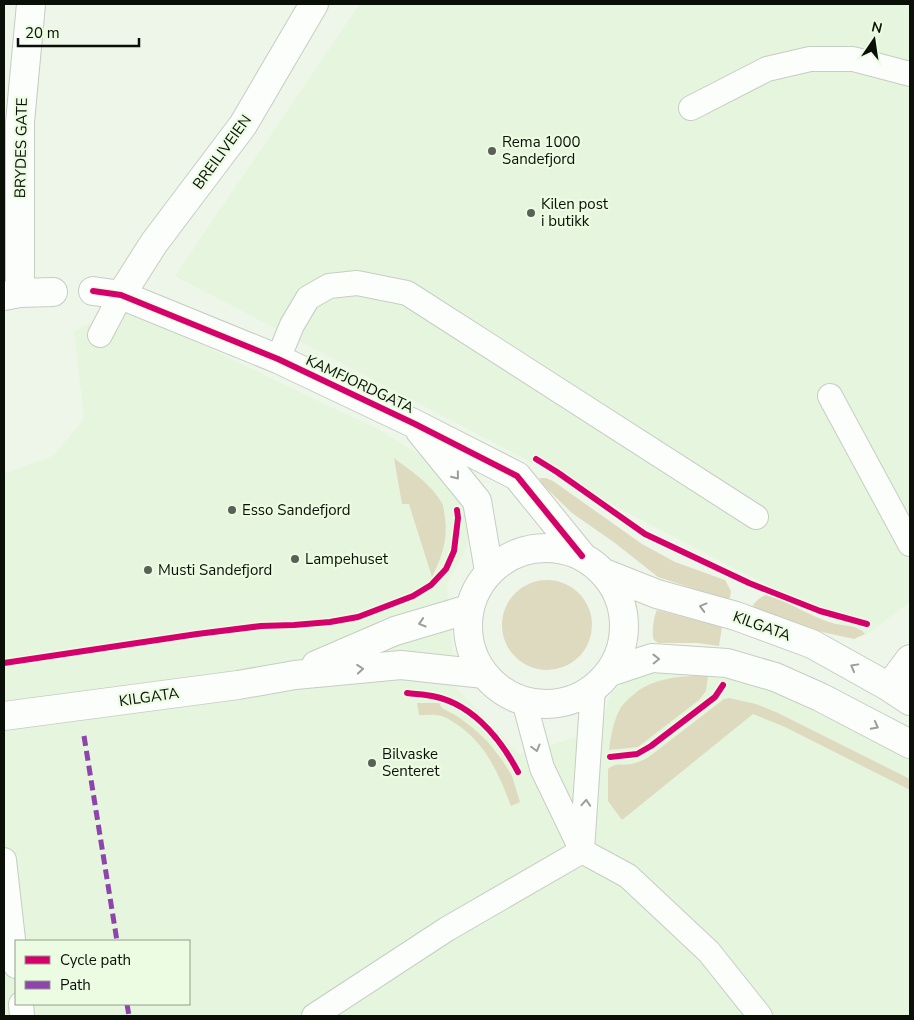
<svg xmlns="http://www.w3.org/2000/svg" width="914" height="1020" font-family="'Nunito Sans',sans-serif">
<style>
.built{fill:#e6f5dd;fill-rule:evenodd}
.green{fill:#dedabf}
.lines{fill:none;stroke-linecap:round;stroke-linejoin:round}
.service-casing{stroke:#c6cdc2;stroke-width:26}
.minor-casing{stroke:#c6cdc2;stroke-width:30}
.secondary-casing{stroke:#c6cdc2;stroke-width:30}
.service{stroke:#fcfefc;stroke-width:24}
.minor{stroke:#fcfefc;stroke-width:28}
.secondary{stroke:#fcfefc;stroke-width:28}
.quiet{stroke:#8e44ad;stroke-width:5;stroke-dasharray:10 5;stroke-linecap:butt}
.cycleway-casing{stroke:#ecfce2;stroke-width:9}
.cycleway{stroke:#d6006c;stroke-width:6}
.oneway{stroke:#9b9e9a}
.poi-dot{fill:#596056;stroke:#ecfce2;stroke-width:2}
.labels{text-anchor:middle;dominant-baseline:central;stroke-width:4.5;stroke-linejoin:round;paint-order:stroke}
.poi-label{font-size:15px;fill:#0a0f07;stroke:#ecfce2;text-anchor:start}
.street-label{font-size:15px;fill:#0a0f07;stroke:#ecfce2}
</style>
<rect width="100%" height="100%" fill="#edf6e8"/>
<path class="built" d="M360 4H910V602L864 636 175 276Z
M121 306 383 432 428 460 461 498 470 529 465 552 447 583 455 687 519 754 599 731 611 694 635 673 687 667 766 688 910 758V1016H4V474L53 456 84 419 74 332ZM16 941H189V1004H16Z"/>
<path class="green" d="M394 458C411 471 431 484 442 503 444 507 444 513 445 518 448 539 442 557 432 577L409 504H402Z
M539 478H546L553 481 642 544 675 562 725 580 731 591 730 598 725 599 658 577 615 543 572 513 543 485Z
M502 625a45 45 0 1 1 90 0a45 45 0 1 1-90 0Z
M766 595C789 601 809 616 832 623 842 626 859 625 865 634L854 639 818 631 754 609 753 605C757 600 760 597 766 595Z
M657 610 722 627 719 646 697 643H658C657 642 655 641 654 640 651 635 654 615 657 610Z
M694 676H708L706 691 699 700 638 747 609 750C611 736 613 723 619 711 621 706 627 700 632 696 649 680 672 677 694 676Z
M729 698 756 704 778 713 910 779V790L785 727 753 714 622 820 608 801V769C617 762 622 766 631 764 639 762 644 760 650 756L724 699Z
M417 703H439L442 708 457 716 473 728 488 742 502 760 512 776 520 802 511 806C500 777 488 748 462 728 456 724 450 719 442 716 435 714 426 715 419 715Z"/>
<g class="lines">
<g class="service-casing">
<path id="service" d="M691 108 767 69 810 59H853L910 74
M100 335 121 295
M278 359 292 325 308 298 329 286 357 283 407 293 756 517
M830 396 910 544
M524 701 542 768 582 851 628 876 709 952 760 1016
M582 850 593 688
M4 860 16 966
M21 1004 22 1016
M314 1016 447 929 582 851"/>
</g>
<g class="minor-casing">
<path id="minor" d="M93 291 121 295 278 359 415 424 517 476 582 556
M20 293V122L31 4
M121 295 154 243 243 125 314 4
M4 296 20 293 53 292
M420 431 477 501 489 571
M889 687 910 659"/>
</g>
<g class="secondary-casing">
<path id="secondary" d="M468 626a78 78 0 1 1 156 0a78 78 0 1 1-156 0Z
M604 573 657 594 736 616 812 644 889 687 910 701
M316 665 395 631 469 609
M610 672 652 658 727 663 775 677 820 697 910 744
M4 716 238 685 295 675 401 665 484 674"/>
</g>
<use href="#service" class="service"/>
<use href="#minor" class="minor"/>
<use href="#secondary" class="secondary"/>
<path class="quiet" d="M84 736 117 941
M127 1004 129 1016"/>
<g class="cycleway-casing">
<path id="cycleway" d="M93 291 121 295 278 359 415 424 517 476 582 556
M536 459 557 472 645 534 749 583 820 611 867 624
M4 663 197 634 261 626 294 625 330 622 358 617 413 596 431 585 446 569 454 551 458 518 457 510
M407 693C413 694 420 694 426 695 469 700 499 736 518 772
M610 757 637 754 651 746 715 697 723 685"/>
</g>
<use href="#cycleway" class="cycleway"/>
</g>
<defs><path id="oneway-chevron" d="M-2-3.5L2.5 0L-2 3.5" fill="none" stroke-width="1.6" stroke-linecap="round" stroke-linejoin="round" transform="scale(1.25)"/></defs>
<g class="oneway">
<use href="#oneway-chevron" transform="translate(456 476) rotate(51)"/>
<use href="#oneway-chevron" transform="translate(703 607) rotate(-165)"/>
<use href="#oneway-chevron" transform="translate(422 623) rotate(163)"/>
<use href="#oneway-chevron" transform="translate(656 659) rotate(-1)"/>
<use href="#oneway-chevron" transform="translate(854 667) rotate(-151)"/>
<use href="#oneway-chevron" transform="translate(360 669) rotate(-5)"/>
<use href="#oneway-chevron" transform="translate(875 726) rotate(28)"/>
<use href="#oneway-chevron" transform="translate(536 748) rotate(75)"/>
<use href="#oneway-chevron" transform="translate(586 803) rotate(-86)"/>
</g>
<g class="poi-dot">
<circle cx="492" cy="151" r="5"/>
<circle cx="531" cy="213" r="5"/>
<circle cx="232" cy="510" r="5"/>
<circle cx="295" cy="559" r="5"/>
<circle cx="148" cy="570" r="5"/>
<circle cx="372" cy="763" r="5"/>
</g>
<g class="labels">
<g class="poi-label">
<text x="502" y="142">Rema 1000<tspan x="502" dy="17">Sandefjord</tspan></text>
<text x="541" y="204">Kilen post<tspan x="541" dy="17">i butikk</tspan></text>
<text x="242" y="510">Esso Sandefjord</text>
<text x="305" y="559">Lampehuset</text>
<text x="158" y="570">Musti Sandefjord</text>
<text x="382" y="754">Bilvaske<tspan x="382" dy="17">Senteret</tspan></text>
</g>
<g class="street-label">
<text transform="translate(21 148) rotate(-89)">BRYDES GATE</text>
<text transform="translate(222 152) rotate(-54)">BREILIVEIEN</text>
<text transform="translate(360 384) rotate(25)">KAMFJORDGATA</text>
<text transform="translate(762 626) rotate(20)">KILGATA</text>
<text transform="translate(149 697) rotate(-8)">KILGATA</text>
</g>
</g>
<rect width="914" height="1020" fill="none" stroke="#0a0f07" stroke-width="10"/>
<rect x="15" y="940" width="175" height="65" fill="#ecfce2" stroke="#929d8a"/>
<rect x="25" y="956" width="25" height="8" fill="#d6006c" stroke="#929d8a"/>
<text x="60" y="965" font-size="15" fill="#0a0f07">Cycle path</text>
<rect x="25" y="981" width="25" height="8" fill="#8e44ad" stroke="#929d8a"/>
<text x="60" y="990" font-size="15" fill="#0a0f07">Path</text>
<g transform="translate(874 40) rotate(13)" stroke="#ecfce2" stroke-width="4" paint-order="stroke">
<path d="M0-4L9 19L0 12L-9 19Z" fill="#0a0f07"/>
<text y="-8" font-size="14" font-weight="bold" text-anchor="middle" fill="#0a0f07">N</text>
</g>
<path d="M18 38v8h121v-8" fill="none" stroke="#0a0f07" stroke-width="2.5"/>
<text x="25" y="38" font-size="15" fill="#0a0f07" stroke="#ecfce2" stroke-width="4" paint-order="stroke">20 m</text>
</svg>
